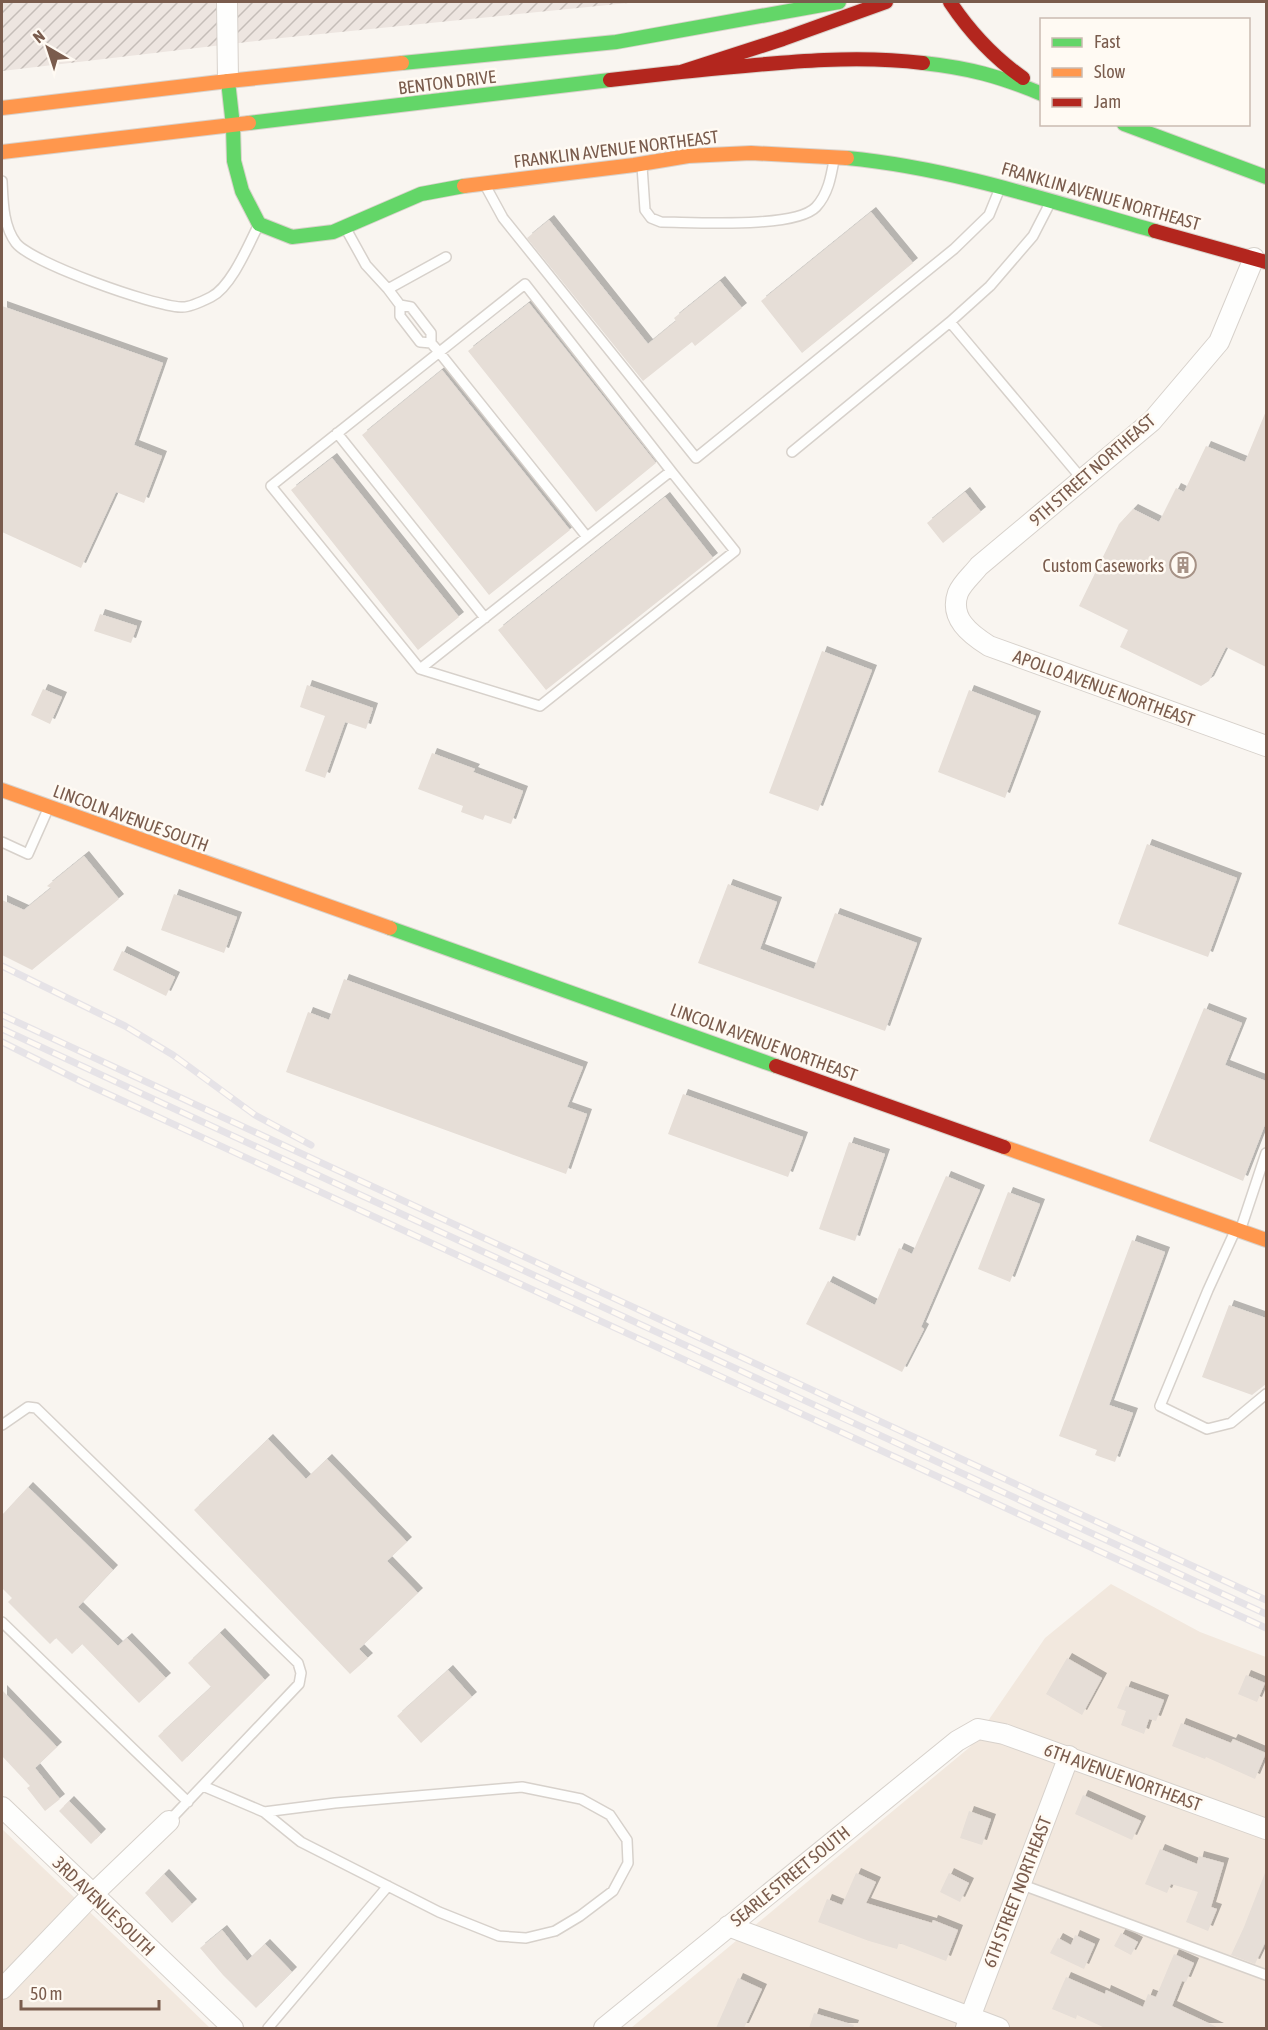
<svg xmlns="http://www.w3.org/2000/svg" width="1268" height="2030" font-family="'Asap Condensed',sans-serif">
<style>
.residential{fill:#f2e8de}
.industrial{fill:url(#industrial-furrows)}
.building{fill:#e6ded7;filter:url(#shadow)}
.lines{fill:none;stroke-linecap:round;stroke-linejoin:round}
.lane-casing{stroke:#d7d1cb;stroke-width:12}
.street-casing{stroke:#d7d1cb;stroke-width:22}
.fast-casing{stroke:#d9d2cb;stroke-width:16}
.slow-casing{stroke:#d9d2cb;stroke-width:16}
.jam-casing{stroke:#d9d2cb;stroke-width:16}
.lane{stroke:#fefefd;stroke-width:9}
.street{stroke:#fefefd;stroke-width:20}
.fast{stroke:#63d668;stroke-width:14}
.slow{stroke:#ff974d;stroke-width:14}
.jam{stroke:#b3261e;stroke-width:14}
.rail-casing{stroke:#e6e3e7;stroke-width:7}
.rail{stroke:#fffaf3;stroke-width:4.5;stroke-dasharray:14;stroke-linecap:butt}
.labels{text-anchor:middle;dominant-baseline:central;stroke-width:5;stroke-linejoin:round;paint-order:stroke}
.street-label{font-size:18px;fill:#7a5c4d;stroke:#fffaf3}
.poi-label{font-size:18px;fill:#7a5c4d;stroke:#fffaf3;text-anchor:end}
</style>
<defs>
<pattern id="industrial-furrows" width="10" height="10" patternUnits="userSpaceOnUse" patternTransform="scale(1.5)"><rect width="10" height="10" fill="#ede5e0"/><path d="M-1 1l2-2M0 10L10 0M9 11l2-2" fill="none" stroke="#c5bdb8"/></pattern>
<filter id="shadow"><feDropShadow dx="5" dy="-5" stdDeviation="0" flood-color="#0004"/></filter>
</defs>
<rect width="100%" height="100%" fill="#f9f5f0"/>
<path class="residential" d="M1111 1584 1200 1632 1266 1657V2028H631L970 1747 1045 1638Z
M2 1829 134 1954 210 2028H2Z"/>
<path class="industrial" d="M2 2H638L281 38 2 71Z"/>
<path class="building" d="M871 212 913 263 802 353 761 301Z
M549 220 648 344 676 321 674 318 720 281 742 308 695 346 692 342 643 381 527 238Z
M529 303 656 463 596 512 468 351Z
M2 306 163 363 134 445 162 456 144 503 116 492 81 568 2 532Z
M442 370 570 530 489 595 362 435Z
M1266 411V667L1226 647 1209 681 1201 686 1120 647 1128 630 1079 606 1119 524 1133 509 1159 522 1176 488 1184 492 1206 446 1245 462Z
M332 458 459 617 418 650 291 490Z
M965 492 981 512 943 543 927 523Z
M665 497 713 558 546 690 498 630Z
M100 614 137 626 131 643 94 631Z
M822 651 872 670 818 811 769 793Z
M307 685 373 708 366 729 345 722 325 778 305 771 325 716 300 707Z
M43 689 62 697 50 724 31 715Z
M969 690 1036 716 1005 798 938 772Z
M432 753 475 769 473 772 523 791 511 824 485 815 483 820 461 812 463 806 418 789Z
M1147 844 1237 878 1208 957 1118 924Z
M84 856 119 899 32 970 2 955V900L24 910 51 888 47 886Z
M728 884 777 902 760 949 814 969 835 913 917 943 885 1031 698 963Z
M174 894 237 917 224 953 161 930Z
M122 951 175 977 166 996 113 970Z
M344 979 583 1067 567 1107 587 1114 566 1174 286 1072 308 1012 329 1020Z
M1204 1008 1242 1023 1225 1065 1266 1081V1122L1243 1181 1149 1141Z
M683 1094 803 1137 788 1177 668 1134Z
M849 1142 885 1154 855 1241 819 1229Z
M946 1176 980 1190 921 1327 924 1329 902 1372 806 1324 828 1281 875 1305 899 1248 912 1254Z
M1008 1192 1040 1204 1010 1282 978 1269Z
M1132 1240 1165 1252 1109 1405 1133 1413 1115 1462 1095 1455 1097 1450 1059 1436Z
M1229 1305 1266 1318V1384L1252 1395 1202 1377Z
M268 1439 306 1479 327 1459 407 1542 387 1561 418 1593 359 1649 368 1658 350 1674 194 1510Z
M28 1487 113 1570 78 1607 118 1646 127 1638 166 1678 139 1703 82 1644 72 1654 56 1638 50 1644 8 1602 12 1598 2 1588V1515Z
M220 1633 265 1680 182 1762 158 1736 211 1687 188 1663Z
M1067 1658 1102 1678 1082 1715 1046 1694Z
M448 1670 472 1697 421 1743 397 1716Z
M1246 1675 1265 1683 1257 1702 1238 1694Z
M1126 1686 1164 1700 1156 1721 1149 1719 1144 1734 1121 1725 1126 1711 1117 1708Z
M2 1690 57 1747 35 1768 60 1799 45 1811 27 1788 30 1786 2 1756Z
M1181 1723 1231 1743 1233 1739 1266 1753 1255 1779 1206 1757 1205 1759 1172 1746Z
M1083 1795 1141 1821 1132 1840 1075 1814Z
M69 1801 101 1834 91 1844 59 1811Z
M969 1811 991 1819 982 1845 960 1838Z
M1160 1849 1197 1864 1199 1856 1224 1863 1211 1907 1217 1909 1208 1931 1186 1922 1198 1892 1171 1884 1167 1893 1145 1884Z
M856 1873 876 1882 866 1903 932 1923 933 1920 958 1930 946 1961 899 1943 897 1949 869 1941 818 1922 827 1899 842 1905Z
M949 1873 969 1883 960 1902 940 1892Z
M1265 1873 1266 1941 1255 1964 1231 1955 1244 1927Z
M164 1874 192 1904 172 1923 145 1893Z
M222 1930 247 1961 265 1944 292 1972 256 2008 223 1975 200 1948Z
M1121 1933 1138 1942 1131 1955 1114 1946Z
M1075 1935 1095 1944 1084 1969 1050 1953 1058 1938 1071 1945Z
M1174 1954 1194 1963 1186 1982 1182 1981 1172 2006 1219 2028H1105L1077 2015 1076 2019 1052 2009 1066 1977 1105 1994 1106 1990 1143 2007 1148 1994 1156 1997Z
M738 1978 762 1989 744 2028H716Z
M814 2013 854 2025 853 2028H809Z"/>
<g class="lines">
<g class="lane-casing">
<path id="lane" d="M642 166 645 210 651 218 661 222C693 222 795 229 816 207 828 194 831 177 834 160
M2 181C3 201 3 226 16 243 32 263 153 306 181 307 189 308 203 301 211 297 231 287 248 246 258 226
M485 185 503 218 696 458 954 249 989 215 1000 188
M346 229 366 265 388 289 400 305V316L420 342 431 343
M388 289 446 257
M400 305 411 307 431 333V343L439 352 587 537 671 471 735 551 540 706 420 669 271 486 525 284 671 471
M950 322 1082 479
M337 433 485 618
M792 452 950 322 990 286 1033 236 1049 205
M420 669 587 537
M2 842 28 854 48 809
M1241 1228 1266 1153
M1235 1231 1208 1290 1160 1406 1207 1429 1231 1423 1266 1394
M2 1425 28 1407 36 1408 298 1663 301 1673 299 1684 169 1821
M2 1622 188 1802
M203 1786 264 1812 301 1842 439 1912 499 1936 526 1938 555 1931 580 1916 613 1891 628 1863 627 1840 610 1815 581 1799 522 1787 335 1803 264 1812
M1020 1884 1266 1975
M268 2028 388 1886"/>
</g>
<g class="street-casing">
<path id="street" d="M227 2 228 81
M1254 258 1219 342 1152 421 979 566C973 574 962 583 958 593 949 618 970 634 989 646L1266 746
M2 1807 233 2028
M728 1926 999 2028
M2 1989 92 1895 169 1821
M604 2028 957 1741 978 1729 1004 1734 1266 1829
M966 2028 1069 1756"/>
</g>
<g class="fast-casing">
<path id="fast" d="M402 63 616 42 839 2
M923 63C969 68 999 76 1042 94
M228 81 233 126 234 161 242 191 259 224 292 237 333 232 421 194 464 186
M249 123 610 80
M1124 124 1266 177
M847 158C952 168 1053 202 1155 231
M390 928 776 1066"/>
</g>
<g class="slow-casing">
<path id="slow" d="M2 108 228 81 402 63
M2 152 249 123
M464 186 634 165 688 156 751 153 847 158
M2 790 390 928
M1004 1147 1266 1240"/>
</g>
<g class="jam-casing">
<path id="jam" d="M950 2C970 32 993 57 1023 78
M681 72C761 65 843 53 923 63
M610 80 681 72 783 39 886 2
M1155 231 1266 262
M776 1066 1004 1147"/>
</g>
<use href="#lane" class="lane"/>
<use href="#street" class="street"/>
<use href="#fast" class="fast"/>
<use href="#slow" class="slow"/>
<use href="#jam" class="jam"/>
<g class="rail-casing">
<path id="rail" d="M2 966 125 1026 173 1055 255 1115 311 1145
M2 1015 1266 1600
M2 1029 1266 1614
M2 1042 82 1082 1266 1628"/>
</g>
<use href="#rail" class="rail"/>
</g>
<defs>
<g id="building-ring" transform="scale(1.35)"><circle r="9.5" fill="#fffaf3" stroke="#a69286" stroke-width="1.5"/><path d="M-4-6H4V6H1V3H-1V6H-4ZM-2.5-4.3h1.7v1.8h-1.7ZM.8-4.3h1.7v1.8H.8ZM-2.5-1h1.7V.8h-1.7ZM.8-1h1.7V.8H.8Z" fill="#a69286"/></g>
</defs>
<g fill-rule="evenodd">
<use href="#building-ring" x="1183" y="565"/>
</g>
<g class="labels">
<g class="street-label">
<text transform="translate(447 82) rotate(-7)">BENTON DRIVE</text>
<text transform="translate(616 149) rotate(-7)">FRANKLIN AVENUE NORTHEAST</text>
<text transform="translate(1101 196) rotate(16)">FRANKLIN AVENUE NORTHEAST</text>
<text transform="translate(1092 470) rotate(-41)">9TH STREET NORTHEAST</text>
<text transform="translate(1104 688) rotate(20)">APOLLO AVENUE NORTHEAST</text>
<text transform="translate(131 818) rotate(20)">LINCOLN AVENUE SOUTH</text>
<text transform="translate(764 1042) rotate(20)">LINCOLN AVENUE NORTHEAST</text>
<text transform="translate(1123 1777) rotate(20)">6TH AVENUE NORTHEAST</text>
<text transform="translate(790 1876) rotate(-39)">SEARLE STREET SOUTH</text>
<text transform="translate(1017 1892) rotate(-69)">6TH STREET NORTHEAST</text>
<text transform="translate(104 1906) rotate(44)">3RD AVENUE SOUTH</text>
</g>
<g class="poi-label">
<text x="1164" y="565">Custom Caseworks</text>
</g>
</g>
<rect width="1268" height="2030" fill="none" stroke="#7a5c4d" stroke-width="6"/>
<rect x="1040" y="18" width="210" height="108" fill="#fffaf3" stroke="#cabbb1" stroke-width="1.5"/>
<rect x="1052" y="38" width="30" height="9" fill="#63d668" stroke="#cabbb1" stroke-width="1.5"/>
<text x="1094" y="48" font-size="18" fill="#7a5c4d">Fast</text>
<rect x="1052" y="68" width="30" height="9" fill="#ff974d" stroke="#cabbb1" stroke-width="1.5"/>
<text x="1094" y="78" font-size="18" fill="#7a5c4d">Slow</text>
<rect x="1052" y="98" width="30" height="9" fill="#b3261e" stroke="#cabbb1" stroke-width="1.5"/>
<text x="1094" y="108" font-size="18" fill="#7a5c4d">Jam</text>
<g transform="translate(48 48) rotate(321)" stroke="#fffaf3" stroke-width="4.5" paint-order="stroke">
<path d="M0-4.5L10 22L0 15L-10 22Z" fill="#7a5c4d"/>
<text y="-9" font-size="16" font-weight="bold" text-anchor="middle" fill="#7a5c4d">N</text>
</g>
<path d="M21 2000v9h138v-9" fill="none" stroke="#7a5c4d" stroke-width="3"/>
<text x="30" y="2000" font-size="18" fill="#7a5c4d" stroke="#fffaf3" stroke-width="4.5" paint-order="stroke">50 m</text>
</svg>
